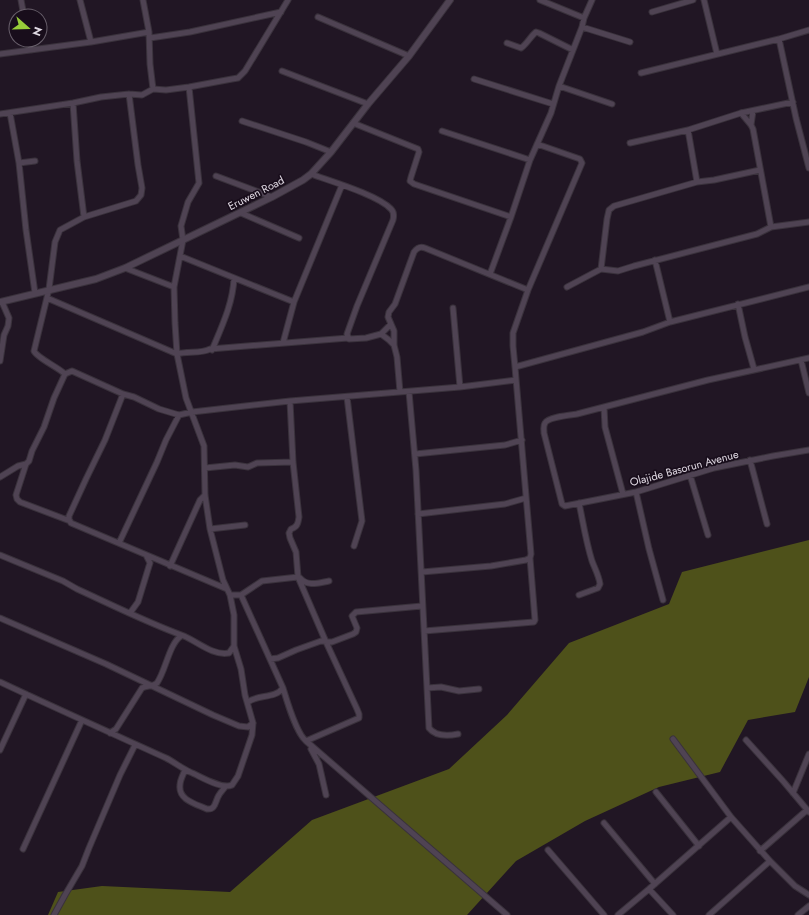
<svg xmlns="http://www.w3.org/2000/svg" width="809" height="915" font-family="Jost,sans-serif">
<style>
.forest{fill:#4e511a}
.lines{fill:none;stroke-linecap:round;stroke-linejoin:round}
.minor-casing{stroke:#3a323c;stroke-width:7}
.tertiary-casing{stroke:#3a323c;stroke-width:8}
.minor{stroke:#4f4353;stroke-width:5}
.tertiary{stroke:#4f4353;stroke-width:6}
.labels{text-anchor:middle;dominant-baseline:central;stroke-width:3.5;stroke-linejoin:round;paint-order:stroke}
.street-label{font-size:11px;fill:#e1dae4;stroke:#180d1b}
</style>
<rect width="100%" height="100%" fill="#211624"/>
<path class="forest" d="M809 540V677L795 712 748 720 720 772 659 787 585 821 516 861 467 915H48L58 892 102 886 230 892 312 820 449 769 507 715 569 643 669 604 682 572Z"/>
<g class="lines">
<g class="minor-casing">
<path id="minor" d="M21 0 24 16
M80 0 91 42
M143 0 149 32 150 64 153 89
M540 0 584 18
M704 0 717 54
M652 12 693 0
M318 17 409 56
M582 27 630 42
M150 38 190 32 281 12
M779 39 796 118 809 168
M29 40 31 50
M507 43 521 48C527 44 530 37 536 32L539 33 573 50
M0 54 91 42 149 32
M282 71 368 104
M641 73 779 39 809 30
M474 79 553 104
M559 86 612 104
M73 103 77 161 84 217
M10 113 19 163 26 230 35 293
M741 113 751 125 753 129 771 227
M0 114 73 103 101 97 129 94 142 95 153 89 166 90 189 87 232 79 238 78 245 71 288 0
M242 121 306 142 331 152
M353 123 418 149 419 152 411 177 410 181 414 184 511 217
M751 125 753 111
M442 131 530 160
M630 143 688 130 741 113 793 102
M19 163 35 161
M311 174C330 181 378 195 391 209 394 212 394 216 393 220L357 306 347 334 349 339 366 338 381 334 391 324
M216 176 272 197
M697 182 714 180 760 170
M241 213 299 238
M180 256 294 302
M655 260 670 322
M125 268 174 287
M601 269 618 271 634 266 757 234 771 227 809 222
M490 274 511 217 530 160 551 113 559 86 582 27 584 18 592 0
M567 287 601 269 607 219 609 210 614 206 697 182 688 130
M47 298 177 354C188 351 201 354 210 349L348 338
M738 304 745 337 754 369
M453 308 460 387
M381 334 389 340 394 345
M283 343 294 302 342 185
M212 350C222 326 233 303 234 278
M809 358 708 380 577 414C570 415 548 417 545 423 543 426 544 429 544 433L562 504 565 506 636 492 714 468 773 456 809 450
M801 360 809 393
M0 361 4 335 8 326 9 318 2 302
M515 367 643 332 670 322 809 287
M65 374C58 367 37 358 34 351L49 289 55 242 60 230 84 217 136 201 141 195 142 188 138 165 129 94
M400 392 397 357 394 345V331L388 317 389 312 395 304 414 252C417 248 420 246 425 248L528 290
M409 392 416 470 429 728C436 737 448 736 458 734
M123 394 105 440 86 479 69 516V520L71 523 227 589
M347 397 362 521 354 546
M604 407 605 427 623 494
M415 454 505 445 522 440
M750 460 767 524
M26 464 16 495 17 499 20 502 70 521
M205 468 235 465 248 467 257 463 293 462
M690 475 708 535
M0 477 18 466 26 464 29 461 32 451 44 427 54 398 65 374 72 371 123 394 134 397 159 409 179 415 192 412 290 401 460 387 516 380
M636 492 649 549 663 600
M418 514 505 504 526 498
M210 529 245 525
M119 543 157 462 166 440 179 415
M0 555 63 581 77 589C112 605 148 623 184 636 198 642 213 656 229 653L234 646
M170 566 200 500 205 495
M422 572 491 566 526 560 530 558 531 554 515 367 513 346V333L528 290 582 163 580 159 537 144
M300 578C308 587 318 583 329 581
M230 595H241L262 581 298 577
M241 595 283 688
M579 595 598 588 600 584C599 576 595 569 592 561 586 542 583 522 579 503
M130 613 138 602 149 566 150 563 147 557
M0 618 106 664 213 715 239 726 248 727 253 723
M424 631 534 622 535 620 530 558
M270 659 278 658 296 650 321 641 332 642 353 634 356 632 357 628 352 616 356 612 422 606
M0 682C55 708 111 733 166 758 174 762 181 768 190 772 200 776 222 790 232 785L238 776 252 735 253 723 245 695 241 669 234 646V615L230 595 223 580 210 529 205 495 204 446 186 398 177 354 175 323 174 287 183 240 181 226 188 202 199 183 189 87
M427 688 441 687 459 691 479 689
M248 702C258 694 275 699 283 688 287 701 296 733 306 741L359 718V714L357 709 326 642 298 577 296 552 290 538 289 533 291 529C297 527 298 524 299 517L293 462 290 401
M110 733 116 729 142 688C147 685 153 687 157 683 166 670 169 644 181 636
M673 739 731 817 770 861 795 886 809 895
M746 740 783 781 809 812
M306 741 507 915
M311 749 319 764 326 795
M0 750 26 694
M185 770C183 775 180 780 180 785 178 800 196 804 207 809 216 810 215 801 219 795 220 793 223 790 225 787
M656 792 699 846
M793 793 809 754
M604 823 655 884
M23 849 82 720
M548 850 604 915
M760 851 807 810
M649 889 673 915
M54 915 65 895 82 866 89 848 120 775 135 745
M618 915 649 889 731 817
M709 915 770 861
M798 915 809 906"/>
</g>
<g class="tertiary-casing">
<path id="tertiary" d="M0 302 96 279 125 268 272 197 303 180 311 174 331 152 368 104 409 56 450 0"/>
</g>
<use href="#minor" class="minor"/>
<use href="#tertiary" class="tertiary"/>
</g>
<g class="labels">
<g class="street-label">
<text transform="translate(256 193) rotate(-27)">Eruwen Road</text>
<text transform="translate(684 468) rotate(-15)">Olajide Basorun Avenue</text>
</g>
</g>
<g transform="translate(28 28) rotate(110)"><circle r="19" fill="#180d1b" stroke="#685f6b"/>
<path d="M0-3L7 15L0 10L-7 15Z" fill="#97cc39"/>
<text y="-6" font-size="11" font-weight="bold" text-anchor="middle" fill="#e1dae4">N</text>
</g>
</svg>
